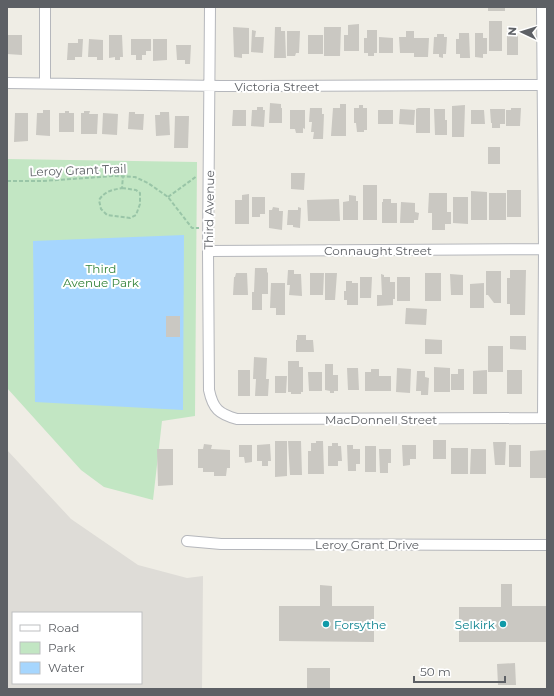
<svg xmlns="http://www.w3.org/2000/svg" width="554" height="696" font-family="Montserrat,sans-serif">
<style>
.industrial{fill:#dedcd7;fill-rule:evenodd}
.green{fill:#c2e6c3}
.water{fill:#a6d6fe}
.building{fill:#cac8c2}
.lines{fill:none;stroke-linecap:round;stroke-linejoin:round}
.minor-casing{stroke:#b5b7bc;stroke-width:12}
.path{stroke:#99c5a7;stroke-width:2;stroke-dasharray:4 2;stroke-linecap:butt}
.minor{stroke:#fff;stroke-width:10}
.culture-dot{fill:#0f9aa8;stroke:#fff;stroke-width:1.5}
.labels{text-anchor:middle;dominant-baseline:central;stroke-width:4;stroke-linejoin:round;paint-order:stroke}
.street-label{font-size:12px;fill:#5d6065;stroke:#fff}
.park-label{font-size:12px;fill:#35843b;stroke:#fff}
.culture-label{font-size:12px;fill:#0d838f;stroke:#fff;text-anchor:start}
</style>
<rect width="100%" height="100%" fill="#efede5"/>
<path class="industrial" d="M7 450 71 519 138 565 187 578 203 576 202 689H7ZM13 613H141V683H13Z"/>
<path class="green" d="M7 159 197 162 195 416 162 421 153 500 104 487 81 470 7 388Z"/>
<path class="water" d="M184 235 183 410 35 402 33 241Z"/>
<path class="building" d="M488 7H505V11H488Z
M489 21H502V51H489Z
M359 24V51H344V35H348V25Z
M233 27 249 28V54H242V58L234 57Z
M275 27H281V31H285L286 58H274Z
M324 27H341L340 56H324Z
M252 30 256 31 255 37H264L263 53 251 52Z
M367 30H377V53H374V56H368V53H364V38H367Z
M287 31H300L299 53H296L295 56H287Z
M406 31H414V38H429L428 57H414V53H400L399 37H406Z
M459 33H469L470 58H460V54H456V39H459Z
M475 33H483V38H487V54H483V58L475 57Z
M437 34H444V37H447L446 54H443V58L439 57V54H433L434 37H437Z
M8 35H22V55L7 54Z
M109 35H122L123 57H120V60H115V57L109 58Z
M308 35H323V54H308Z
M507 36H518V55H507Z
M379 37 393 38V53H379Z
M78 39H83L82 57H75V60H67L68 43H78Z
M89 39 103 40V60H97V57H88Z
M131 39H151V51H146V55H142V60H136V55H131Z
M153 39H167V60L153 61Z
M176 45H191L190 64H185V60H177Z
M270 103 281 104V108H282V123H269Z
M340 104H346V136H331L333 108H340Z
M359 105H363V108H367V130H364V132H357L356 123H354V108H359Z
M465 105 464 137H452V106Z
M257 107H263V110H265L264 127 251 126 252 110H257Z
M310 108H322V114H324L323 139H313L314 132H311L312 122H309Z
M418 108H430V133H416V109Z
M511 108H521L520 126H506V110H511Z
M400 109 415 110 414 125 399 124Z
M434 109H445V120H447V135H435Z
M490 109H505V124H500V128H492V123H491Z
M43 110H50V136L36 135 37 113H43Z
M233 110H246V126H232Z
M290 110H305V129L303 128V133H296L295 129H290Z
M378 110H393V124H378Z
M471 110H484L485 124H471Z
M65 111H69V113H74V132H59V113H65Z
M84 111H90L89 114H98L97 134H81V113H84Z
M129 112H135V114H144L143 130 128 129Z
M160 112H169L170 135 156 136 155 115H160Z
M15 113H28V141L14 142Z
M103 113 118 114 117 135 102 134Z
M175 116H189L188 148H174Z
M488 147H500V164H488Z
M291 173H305L304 190 291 189Z
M363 185H377V220H363Z
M507 190H521V217H507Z
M471 191 487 192V220H471Z
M429 193H447V212H451V224H445V230H432V213H428Z
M489 193H506V220H489Z
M249 194V224H235V200H242V195Z
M349 195 356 196V201H358V220H343V202L349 201Z
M252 197H265V214H260V217H252Z
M453 197H468V224L453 223Z
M339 199 340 221H308L307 200Z
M383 199H391V203H397V223H382V202H383Z
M401 202 415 203V212L419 213 418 220H414V223H400Z
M273 207 279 208V211H283L282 230 269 228V210H272Z
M298 207 301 208 300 228 293 227V225H287L288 210H298Z
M255 268H267V272L268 273V294H262V310H252V292H254Z
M288 270H294V274H301L302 296 289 295 290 285H287Z
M510 270H526L525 315H510V304H507V278H510Z
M486 271H501V303H494L488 295H486Z
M236 273H247L248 295H233L234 277H235Z
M310 273H324L323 295H310Z
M325 273H337L335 300H325Z
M425 273H441V301H425Z
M381 274 384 275V277H390V282H395V299H393V305L377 306V295H382Z
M450 274 463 275V295H451Z
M360 277H372L371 298H360Z
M397 277H410V301H397Z
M346 281H352V283H358V305H347V300H344V291H346Z
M271 283H285V315H276V308H270Z
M484 283V308H470V284Z
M406 308 427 309 426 325 405 324Z
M166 316H180V337H166Z
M297 335H306V340H313L314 352H296V340H297Z
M510 336H526V350L510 349Z
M425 339 442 340V354H425Z
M488 346H503V372H488Z
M254 357 267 358 266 379H269L268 396H255L256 379H253Z
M288 361H299V367H303V392H301V394H291V392H288Z
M325 364H333V375H338V391H334V393H330V391L325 390Z
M434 367 450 368V392H434Z
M347 368H358L359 390H348Z
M397 368 411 369 410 393 396 392Z
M371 369H379V376H391V391H365V372H371Z
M458 369H464V390H451V374H458Z
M238 370H250V396H238Z
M487 370V394H473V371Z
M507 370H522V394H507Z
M417 371H425V377L429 378 428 395H421V391H416Z
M308 372H322V391H309Z
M275 376H287L286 393H275Z
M433 440H446V459H433Z
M275 441H287V476L275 477Z
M288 441H301L302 475H290Z
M316 441H323L324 474H308V451H311V443H316Z
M493 442H506L505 465H495Z
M332 443H338V446H341L342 461H338V466H328V446H332Z
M204 444 212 445 211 449 230 450V468H227L226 476H214V472H203V468H198V449H203Z
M270 444 271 461H268V466H262V461H257V445Z
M239 445H252V462L245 463 244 457H239Z
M347 445H353V449H360V464H356V471H348Z
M402 445H416V459H410V465L403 466Z
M509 445H521V467H509Z
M365 446H376V472H365Z
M451 448H468V474H451Z
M157 449H173V485L158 486Z
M379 449H391V463H388V473H380Z
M471 449H486V474H470Z
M547 450V478H530V451Z
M501 584H512V606H547V642H459V607H501Z
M320 585 332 586V606H374V642L279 641V606H320Z
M515 663 516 685H498L497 664Z
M307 668H330V689H307Z"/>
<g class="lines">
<g class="minor-casing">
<path id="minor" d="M210 7 208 251 209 390C213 409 219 414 237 419L547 418
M542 7 544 249 543 418
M7 83 221 86 547 85
M45 83V7
M208 251 547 249
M187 541 221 544 547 545"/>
</g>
<path class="path" d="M7 181H43L114 176 135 177 148 183 168 197 192 228H199
M122 188 136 190 140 193V204L136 215 130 218 107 215 101 209 99 200C105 191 112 190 122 188L123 176
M168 197 197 176"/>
<use href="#minor" class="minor"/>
</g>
<g class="culture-dot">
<circle cx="326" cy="624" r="4"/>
<circle cx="503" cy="624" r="4"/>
</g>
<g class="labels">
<g class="street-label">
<text x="277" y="86">Victoria Street</text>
<text transform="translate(78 170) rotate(-2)">Leroy Grant Trail</text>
<text transform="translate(209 210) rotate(-89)">Third Avenue</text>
<text x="378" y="250">Connaught Street</text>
<text x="381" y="419">MacDonnell Street</text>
<text x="367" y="544">Leroy Grant Drive</text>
</g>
<g class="park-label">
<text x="101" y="268">Third<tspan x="101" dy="14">Avenue Park</tspan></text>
</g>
<g class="culture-label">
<text x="334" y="624">Forsythe</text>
<text x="495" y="624" text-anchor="end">Selkirk</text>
</g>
</g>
<rect width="554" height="696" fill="none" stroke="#5d6065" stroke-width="16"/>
<rect x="12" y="612" width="130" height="72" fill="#ffffff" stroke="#bebfc1"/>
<rect x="20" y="625" width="20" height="6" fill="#ffffff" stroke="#bebfc1"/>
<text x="48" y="632" font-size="12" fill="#5d6065">Road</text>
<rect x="20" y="642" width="20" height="12" fill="#c2e6c3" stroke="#bebfc1"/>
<text x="48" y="652" font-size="12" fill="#5d6065">Park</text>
<rect x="20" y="662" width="20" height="12" fill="#a6d6fe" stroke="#bebfc1"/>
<text x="48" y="672" font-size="12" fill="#5d6065">Water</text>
<g transform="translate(522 32) rotate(274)" stroke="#ffffff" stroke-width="3" paint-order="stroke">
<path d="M0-3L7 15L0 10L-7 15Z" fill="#5d6065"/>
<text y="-6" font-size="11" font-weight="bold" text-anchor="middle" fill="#5d6065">N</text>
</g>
<path d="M414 676v6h91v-6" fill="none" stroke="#5d6065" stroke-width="2"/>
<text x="420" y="676" font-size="12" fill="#5d6065" stroke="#ffffff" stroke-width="3" paint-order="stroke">50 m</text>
</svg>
